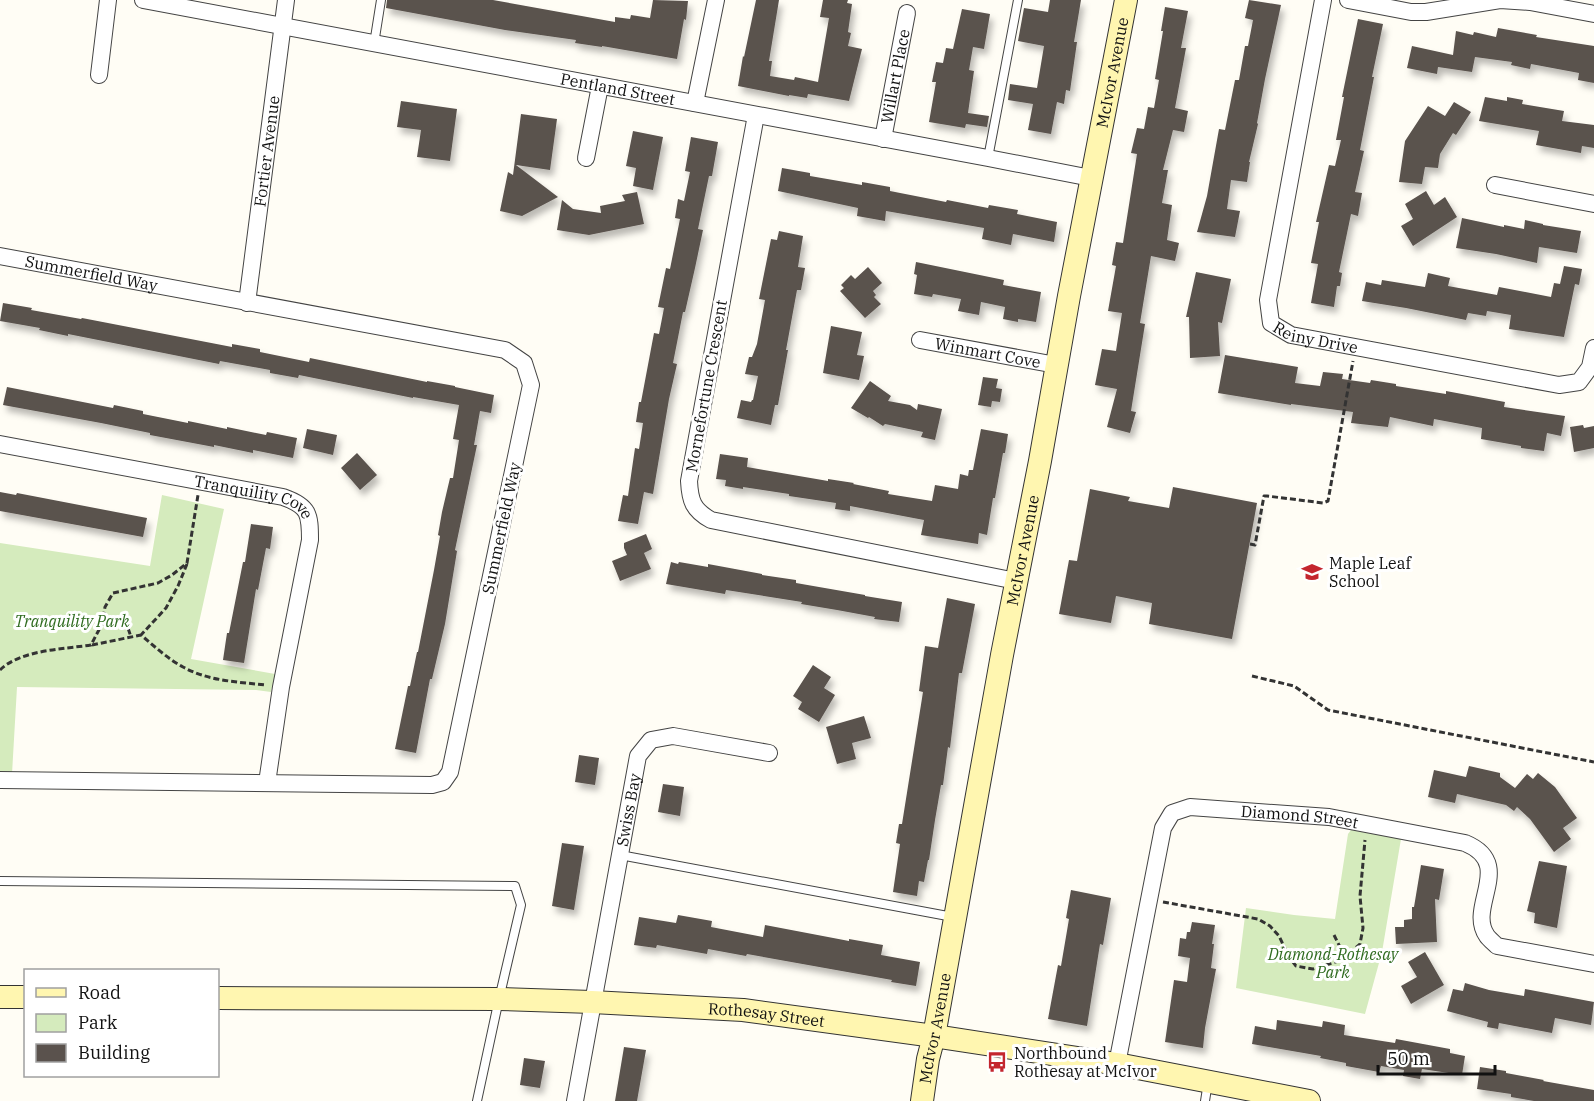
<svg xmlns="http://www.w3.org/2000/svg" width="1594" height="1101" font-family="'IBM Plex Serif',serif">
<style>
.green{fill:#d5ebbd}
.building{fill:#5a524d;filter:url(#shadow)}
.lines{fill:none;stroke-linecap:round;stroke-linejoin:round}
.lane-casing{stroke:#444;stroke-width:10}
.street-casing{stroke:#444;stroke-width:18}
.secondary-casing{stroke:#333;stroke-width:24}
.path{stroke:#333;stroke-width:3;stroke-dasharray:6 3;stroke-linecap:butt}
.lane{stroke:#fff;stroke-width:8}
.street{stroke:#fff;stroke-width:16}
.secondary{stroke:#fff6b0;stroke-width:22}
.labels{text-anchor:middle;dominant-baseline:central;stroke-width:6;stroke-linejoin:round;paint-order:stroke}
.street-label{font-size:16px;fill:#111;stroke:#fff}
.poi-label{font-size:16px;fill:#111;stroke:#fff;text-anchor:start}
.park-label{font-size:16px;font-style:italic;fill:#2f6b1f;stroke:#fff}
</style>
<defs>
<filter id="shadow"><feDropShadow dx="3.5" dy="6" stdDeviation="3" flood-color="#0004"/></filter>
</defs>
<rect width="100%" height="100%" fill="#fffdf5"/>
<path class="green" d="M162 495 224 509 191 659 275 674 271 692 256 690 17 687 12 774H0V543L150 566Z
M1351 830 1401 839 1382 952 1365 1014 1236 988 1246 908 1294 915 1335 919 1348 834Z"/>
<path class="building" d="M387 0H493L615 22V17L630 19 631 15 650 18 653 0 688 1 686 20 684 19 677 59 602 46V47L575 43 576 40 505 30 386 8Z
M756 0H779L769 61H772L770 76 794 80 795 77 818 82 829 18 820 17 823 0H848L847 3 852 4 848 32 851 33 848 46 862 49 849 101 808 94 807 98 789 95V96L738 86 743 56 744 57Z
M1050 0H1081L1074 42H1077L1070 91 1066 90 1064 104 1057 102 1051 134 1028 130 1033 104 1008 100 1010 84 1037 88 1044 46 1018 41 1024 8 1048 12Z
M1249 0 1281 5 1265 79 1257 123 1258 124 1249 162H1250L1247 182 1231 180 1227 209 1240 211 1235 237 1197 232 1207 196 1219 129 1225 130 1235 80H1239L1245 46H1248L1253 20 1245 18Z
M1165 7 1188 11 1181 48H1186L1175 108 1188 111 1184 132 1173 130 1163 170H1168L1162 203 1172 205 1167 240 1179 243 1175 261 1151 256 1140 323 1145 324 1131 411 1136 412 1130 433 1107 427 1117 389 1095 385 1102 349 1116 351 1122 313 1108 311 1116 266 1112 265 1116 242 1123 243 1137 154 1131 153 1137 128 1144 129 1148 107 1154 108 1159 80 1155 79 1163 31H1161Z
M962 9 990 14 984 49 973 47 969 70 974 71 968 113 989 116 987 127 966 124 965 128 929 122 936 82H932L936 62 943 63 946 48 953 49Z
M1358 19 1383 24 1372 77H1374L1360 150 1364 151 1355 192 1362 193 1358 216 1351 214 1339 272 1342 273 1340 286H1337L1334 307 1311 303 1318 264 1311 263 1319 222H1316L1329 165 1335 166 1341 140H1336L1344 97H1342Z
M1498 28 1537 35 1536 37 1594 46V83L1578 80 1579 73 1531 64 1530 69 1511 65 1512 62 1475 57 1472 72 1438 67 1437 74 1407 68 1412 46 1453 55 1456 31 1473 35 1474 32 1496 37Z
M1485 97 1507 101V97L1523 100 1522 104 1564 111 1562 121 1594 125V148L1582 146 1581 153 1536 145 1539 131 1479 121Z
M401 101 457 109 450 161 417 157 421 130 397 127Z
M1454 102 1471 112 1456 135 1453 133 1440 154 1438 168 1425 167 1422 184 1399 182 1405 141 1428 106 1445 116Z
M521 114 557 119 550 170 516 165 558 197 522 216 500 211 508 172 513 175Z
M633 131 663 137 653 190 633 186 636 168 626 166Z
M691 137 718 142 712 176H709L698 229 703 230 695 268 685 312H683L673 363 677 364 669 399 653 494 644 492 638 524 618 521 623 495 628 496 635 448 639 449 643 423 636 422 639 402H641L654 333 659 334 664 308 658 307 666 268 670 269 680 219 675 218 678 199 684 201 690 172 685 171Z
M782 168 810 173V176L862 185V182L890 187V191L946 202 947 200 988 208 989 205 1018 210 1017 214 1057 222 1054 242 1013 234 1011 245 982 239 984 228 886 211 885 221 857 216 858 208 778 191Z
M1426 191 1434 205 1445 197 1457 217 1413 246 1401 226 1413 219 1405 204Z
M637 192 644 224 589 235 557 230 562 200 573 209 601 213 600 206 625 201 622 195Z
M1462 218 1504 227V225L1524 229 1525 220 1543 224V225L1581 231 1577 253 1539 247 1537 263 1496 254 1456 248Z
M779 231 803 236 798 267 805 268 801 290H797L786 350H788L778 405H775L771 425 737 418 741 400 751 402 752 400H753L758 376 745 374 749 357H752L757 344 765 300 759 299 771 239 777 240Z
M916 262 1004 280 1003 285 1041 292 1036 322 1018 319V322L1003 319 1005 307 981 302 979 315 958 311 961 299 933 294 932 297 914 294 917 275 914 274Z
M1564 266 1582 269 1579 285 1575 284 1564 337 1509 329 1511 315 1487 311 1486 316 1468 313 1466 320 1406 308 1362 301 1366 282 1381 285 1382 280 1425 287 1428 273 1450 278 1448 286 1497 295 1499 287 1551 297 1554 283 1560 284Z
M868 267 882 283 873 291 876 295 874 297 881 304 865 318 840 291 844 288 841 285 851 275 855 279Z
M1196 272 1231 279 1222 323 1218 322 1220 356 1190 358 1189 317H1186Z
M3 303 32 308 31 310 81 319 82 318 232 347V344L260 349V352L309 362 310 358 427 382V381L455 386V387L494 395 491 413 480 411 474 445H477L455 550 457 551 445 624 432 679H430L416 753 395 749 408 686H410L417 652H418L434 570 440 536 438 535 442 512 450 478H453L459 440 453 439 459 405 413 397V398L299 375 298 378 270 373V370L220 361 219 364 68 334V336L39 330 40 328 0 321Z
M831 326 862 332 857 355 864 356 859 380 823 373Z
M1225 355 1298 367 1295 383 1320 386 1323 372 1343 374 1342 379 1370 383 1371 380 1396 384V386L1446 394V391L1505 402 1504 407 1565 416 1561 436 1547 433 1544 451 1521 448V446L1481 439 1482 428 1434 419 1433 426 1390 417 1388 427 1351 423 1353 412 1291 404V405L1218 393Z
M983 377 998 379 996 388 1002 389 1000 402 992 401 991 407 978 405Z
M870 381 891 396 888 401 910 405 917 410 918 404 942 409 935 440 921 437 923 432 885 424 883 426 869 417 868 418 851 408Z
M7 387 113 408 114 405 143 411V414L188 423V421L227 429V427L266 435 267 432 297 438 293 458 253 450V453L214 445V447L150 435V433L101 423 3 405Z
M1583 425 1584 428 1594 426V448L1574 452 1570 427Z
M307 429 337 435 333 455 303 448Z
M981 429 1008 434 1005 453H1003L995 498H993L987 535 979 533 978 544 921 535 924 520 850 506V511L835 509 836 503 789 496V494L743 487V489L725 486 726 480 716 479 720 454 748 458 747 467 828 481V479L854 483 853 484 889 491 888 494 932 501 935 485 958 489 960 474 968 476 969 470H973Z
M357 453 377 475 360 490 341 468Z
M1173 487 1257 503 1232 639 1149 624 1152 603 1116 596 1111 623 1059 614 1069 560 1077 561 1090 489 1130 497 1128 501 1169 508Z
M0 492 16 495 17 493 147 518 143 537 0 511Z
M251 524 273 527 270 549 266 548 258 590 256 589 244 663 223 660 227 633H229L243 562H245Z
M646 534 652 549 644 553 651 569 620 581 612 561 627 555 624 548V543Z
M671 562 678 564 679 562 708 567V564L762 574V575L796 580V583L865 595V596L902 602 899 622 874 619 875 617 837 610 801 604 802 602 726 590 725 594 666 584Z
M947 598 975 604 962 673H959L950 748 948 747 943 785H941L935 820 929 860H928L924 882 919 881 917 896 893 892 900 844 896 843 899 824H902L923 692 919 691 925 646 938 648Z
M813 665 831 677 824 688 835 695 819 722 798 709 802 702 793 696Z
M864 716 871 738 852 743 856 759 837 764 826 727Z
M579 755 599 758 595 785 575 782Z
M1469 766 1500 773V777L1515 788 1527 774 1533 779 1538 773 1555 787 1577 818 1563 828 1571 839 1554 852 1530 819 1517 807 1514 811 1506 805 1457 794 1455 803 1428 797 1434 770 1466 777Z
M663 784 684 787 680 816 658 812Z
M562 843 584 846 574 910 552 906Z
M1539 861 1567 866 1557 928 1534 923 1535 913 1527 911Z
M1421 865 1444 869 1439 900 1435 899 1437 942 1396 944 1395 927H1404V920L1412 919V907H1414Z
M1071 890 1111 898 1103 945 1100 944 1087 1026 1048 1019 1058 965 1061 966 1069 919 1066 918Z
M678 915 712 921 711 927 763 937 765 925 849 941V939L883 945 881 955 920 962 916 986 891 982 892 980 747 954 746 956 708 949 707 954 657 945 656 948 634 945 639 917 676 923Z
M1192 922 1215 925 1212 944H1214L1211 968 1216 969 1205 1028 1203 1048 1165 1042 1174 980 1187 982 1190 958 1178 956 1180 938 1186 939 1187 932H1190Z
M1425 952 1444 985 1411 1004 1401 986 1417 977 1408 962Z
M1465 983 1489 990 1524 996 1525 989 1594 1002 1591 1025 1555 1018 1552 1033 1499 1023 1498 1029 1487 1027 1488 1022 1447 1011 1453 989 1463 991Z
M1277 1020 1322 1027 1323 1021 1345 1025 1344 1035 1395 1043 1396 1039 1450 1049V1053L1465 1056 1462 1075 1422 1069 1420 1079 1403 1076 1404 1070 1381 1066 1379 1072 1346 1066V1063L1320 1058 1321 1056 1252 1044 1255 1026 1276 1030Z
M624 1047 646 1050 637 1101H615Z
M524 1058 545 1061 540 1088 520 1085Z
M1480 1067 1506 1071V1073L1544 1080 1543 1081 1594 1090V1101H1534L1511 1097V1094L1477 1089Z"/>
<g class="lines">
<g class="lane-casing">
<path id="lane" d="M374 44 381 0
M988 158 1018 0
M620 855 953 917
M0 881 515 886 521 905 499 999 477 1101
M1205 1101 1208 1082"/>
</g>
<g class="street-casing">
<g id="street">
<path id="s1" d="M143 0 988 158 1091 178"/>
<path id="s2" d="M1323 0 1268 300 1271 323 1291 335 1559 385 1579 382 1590 367 1594 348"/>
<path d="M1348 0 1411 12H1426L1500 0 1530 2 1594 14"/>
<path d="M99 75 108 0"/>
<path d="M695 103 716 0"/>
<path d="M756 115 689 481C690 501 693 510 711 520L1016 581"/>
<path id="s3" d="M883 139 907 13"/>
<path d="M586 158 600 86"/>
<path d="M1495 185 1594 204"/>
<path id="s4" d="M0 256 505 350 524 363 531 385 450 772 443 782 432 785 0 780"/>
<path id="s5" d="M247 303 286 0"/>
<path id="s6" d="M920 340 1056 365"/>
<path id="s7" d="M0 444 283 497C309 506 310 514 310 540L281 687 267 783"/>
<path id="s8" d="M1117 1064 1163 828 1172 813 1190 807 1329 817 1465 843C1516 864 1466 907 1487 936 1489 939 1494 943 1497 946L1594 964"/>
<path id="s9" d="M575 1101 638 756 651 740 673 736 769 753"/>
</g>
</g>
<g class="secondary-casing">
<g id="secondary">
<path d="M0 997H26"/>
<path id="s10" d="M218 998 499 999 592 1002 743 1010 934 1036 1117 1064 1309 1101"/>
<path id="s11" d="M922 1101 928 1059 934 1036 1002 655 1040 461 1069 296 1126 0"/>
</g>
</g>
<path class="path" d="M1250 544 1255 545 1264 496H1267L1323 503 1328 501 1353 361
M187 564 178 586 166 608 141 635C154 646 168 659 183 667 208 681 238 682 266 685
M102 624 128 628 131 637
M92 645 141 635
M0 670C20 650 64 649 91 645L102 624 105 607 113 593 158 583 172 575 187 563 198 495
M1252 676 1294 686 1328 710 1594 762
M1163 902 1258 919 1270 926 1279 936 1289 957 1296 966 1313 969 1342 960 1360 944 1363 928 1360 896 1365 840
M1334 935 1345 957"/>
<use href="#lane" class="lane"/>
<use href="#street" class="street"/>
<use href="#secondary" class="secondary"/>
</g>
<defs>
<g id="school-bare" transform="scale(1.62)"><path d="M0-5L7-2L0 1L-7-2ZM-4 1L0 2.5L4 1V4Q0 6-4 4Z" fill="#c4262e" stroke="#fff" stroke-width="2.5" paint-order="stroke"/></g>
<g id="bus-bare" transform="scale(1.62)"><path d="M-5-6H5V4H4V6H2V4H-2V6H-4V4H-5ZM-3.5-4V0h7V-4ZM-3.5 1.2v1.5H-2V1.2ZM2 1.2v1.5H3.5V1.2Z" fill="#c4262e" stroke="#fff" stroke-width="2.5" paint-order="stroke"/></g>
</defs>
<g fill-rule="evenodd">
<use href="#school-bare" x="1312" y="572"/>
<use href="#bus-bare" x="997" y="1062"/>
</g>
<g class="labels">
<g class="street-label">
<text stroke="none"><textPath href="#s11" startOffset="1046">McIvor Avenue</textPath></text>
<text stroke="none"><textPath href="#s3" startOffset="64">Willart Place</textPath></text>
<text stroke="none"><textPath href="#s1" startOffset="483">Pentland Street</textPath></text>
<text stroke="none"><textPath href="#s5" startOffset="153">Fortier Avenue</textPath></text>
<text stroke="none"><textPath href="#s4" startOffset="93">Summerfield Way</textPath></text>
<text stroke="none"><textPath href="#s2" startOffset="376">Reiny Drive</textPath></text>
<text stroke="none"><textPath href="#s6" startOffset="69">Winmart Cove</textPath></text>
<text transform="translate(706 386) rotate(-80)">Mornefortune Crescent</text>
<text stroke="none"><textPath href="#s7" startOffset="260">Tranquility Cove</textPath></text>
<text transform="translate(501 528) rotate(-78)">Summerfield Way</text>
<text stroke="none"><textPath href="#s11" startOffset="560">McIvor Avenue</textPath></text>
<text stroke="none"><textPath href="#s9" startOffset="296">Swiss Bay</textPath></text>
<text stroke="none"><textPath href="#s8" startOffset="387">Diamond Street</textPath></text>
<text stroke="none"><textPath href="#s10" startOffset="549">Rothesay Street</textPath></text>
<text stroke="none"><textPath href="#s11" startOffset="74">McIvor Avenue</textPath></text>
</g>
<g class="poi-label">
<text x="1329" y="563">Maple Leaf<tspan x="1329" dy="18">School</tspan></text>
<text x="1014" y="1053">Northbound<tspan x="1014" dy="18">Rothesay at McIvor</tspan></text>
</g>
<g class="park-label">
<text x="72" y="621">Tranquility Park</text>
<text x="1333" y="954">Diamond-Rothesay<tspan x="1333" dy="18">Park</tspan></text>
</g>
</g>
<rect x="24" y="969" width="195" height="108" fill="#ffffff" stroke="#a0a0a0" stroke-width="1.5"/>
<rect x="36" y="988" width="30" height="9" fill="#fff6b0" stroke="#a0a0a0" stroke-width="1.5"/>
<text x="78" y="999" font-size="18" fill="#111111">Road</text>
<rect x="36" y="1014" width="30" height="18" fill="#d5ebbd" stroke="#a0a0a0" stroke-width="1.5"/>
<text x="78" y="1029" font-size="18" fill="#111111">Park</text>
<rect x="36" y="1044" width="30" height="18" fill="#5a524d" stroke="#a0a0a0" stroke-width="1.5"/>
<text x="78" y="1059" font-size="18" fill="#111111">Building</text>
<path d="M1378 1065v9h117v-9" fill="none" stroke="#111111" stroke-width="3"/>
<text x="1387" y="1065" font-size="18" fill="#111111" stroke="#ffffff" stroke-width="4.5" paint-order="stroke">50 m</text>
</svg>
